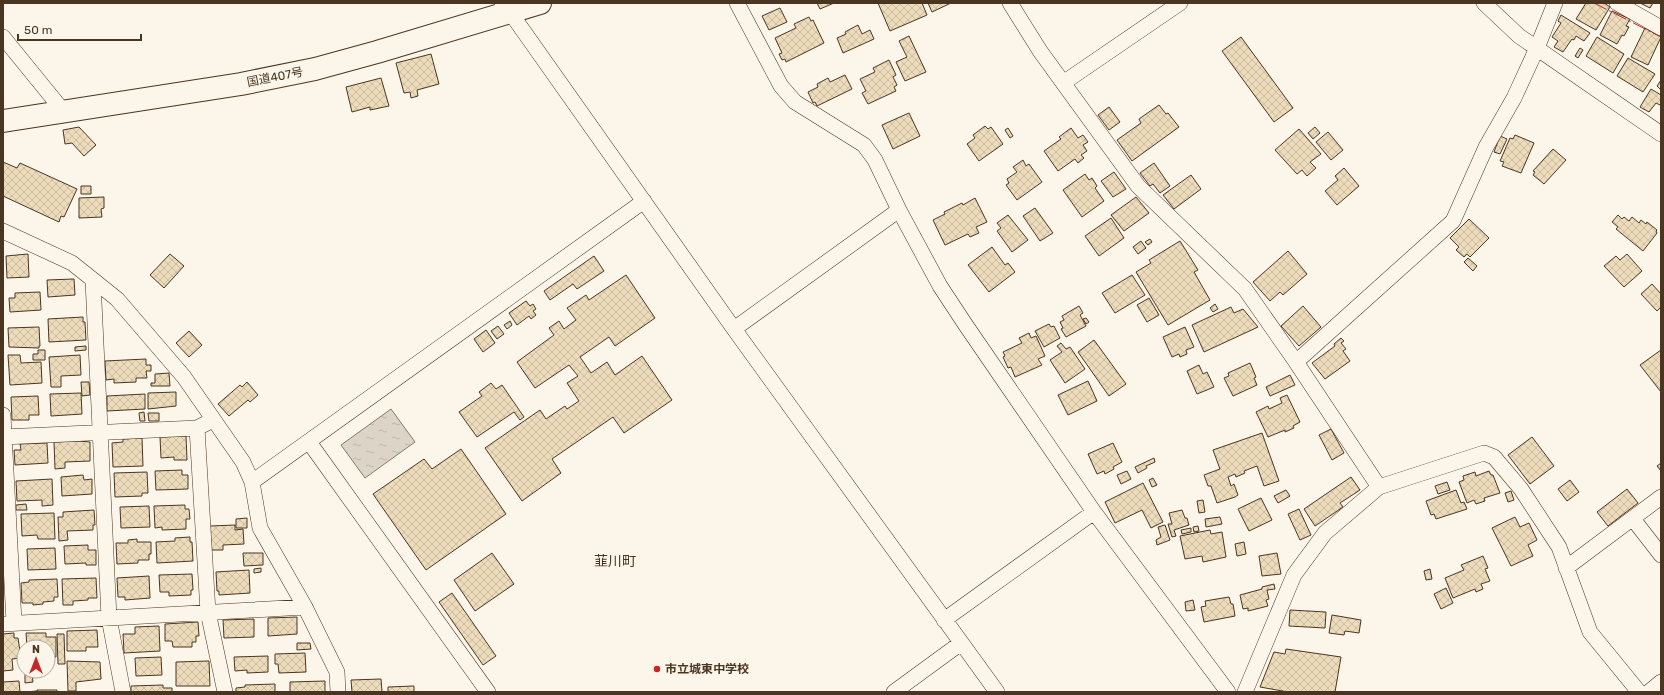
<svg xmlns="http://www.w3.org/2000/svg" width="1664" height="695" font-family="Rubik,'Noto Sans JP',sans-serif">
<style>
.water{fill:url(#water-ripples);stroke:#887966}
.building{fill:url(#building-cross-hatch);stroke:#4a3520}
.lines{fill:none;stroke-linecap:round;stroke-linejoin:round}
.minor-casing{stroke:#4a3520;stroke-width:16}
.trunk-casing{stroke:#4a3520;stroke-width:24}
.minor{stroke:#fbf6e9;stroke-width:15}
.trunk{stroke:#fbf6e9;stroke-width:22}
.power{stroke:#c62828;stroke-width:1;stroke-dasharray:14 3 2 3;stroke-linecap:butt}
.poi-dot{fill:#c62828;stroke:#fbf6e9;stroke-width:1.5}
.labels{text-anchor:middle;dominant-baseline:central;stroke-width:3;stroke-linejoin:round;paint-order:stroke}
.street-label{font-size:12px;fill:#4a3520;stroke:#fbf6e9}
.poi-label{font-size:12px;font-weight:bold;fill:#4a3520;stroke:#fbf6e9;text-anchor:start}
.quarter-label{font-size:14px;fill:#4a3520;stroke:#fbf6e9}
</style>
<defs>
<pattern id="water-ripples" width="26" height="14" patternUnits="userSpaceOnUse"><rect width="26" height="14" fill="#dcd4c6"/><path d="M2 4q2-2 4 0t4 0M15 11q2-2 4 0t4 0" fill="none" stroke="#beb7aa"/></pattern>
<pattern id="building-cross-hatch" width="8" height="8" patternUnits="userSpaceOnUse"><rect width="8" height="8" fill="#ecdcbc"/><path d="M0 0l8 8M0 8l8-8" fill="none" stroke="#ccbda1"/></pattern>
</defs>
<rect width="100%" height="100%" fill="#fbf6e9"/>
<path class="water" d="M391 409 415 442 365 478 341 445Z"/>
<path class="building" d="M817 3H834L820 9Z
M878 3H922L927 15 890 31Z
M928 3H951L932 12Z
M1586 3H1604L1610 7 1596 30 1576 19Z
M1640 3H1653L1650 8Z
M780 8 787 22 769 30 762 16Z
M1612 11 1630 19 1626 26 1629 27 1624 36 1622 35 1617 44 1600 35Z
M1561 15 1590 33 1584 41 1576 36 1574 40 1572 39 1563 52 1554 47 1558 41 1552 37 1561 23 1558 21Z
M809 17 811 21 813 20 824 43 786 62 785 59 782 60 779 54 782 53 775 38 796 28 794 24Z
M858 25 862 34 870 30 874 39 843 53 837 38 846 34 845 32Z
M1645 28 1661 37 1648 65 1631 57Z
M909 36 926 72 905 81 896 62 907 57 899 41Z
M1241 37 1293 108 1274 122 1222 51Z
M1597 37 1624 54 1613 73 1586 56Z
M1580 48 1583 50 1578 58 1575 56Z
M431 54 439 84 417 90 418 96 411 98 410 92 404 93 396 63Z
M1628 58 1655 74 1643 92 1617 76Z
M889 60 896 75 893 77 897 85 894 87 896 91 868 104 862 93 866 91 860 79 875 72 873 68Z
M845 75 852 89 817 106 815 102 813 103 808 92 818 87 817 84 828 78 830 82Z
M381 78 389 106 370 110V107L352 112 346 87Z
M1661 80V90L1657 86Z
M1651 89 1661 95V103L1660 105 1656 103 1649 112 1640 107Z
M1159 105 1166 114 1168 113 1179 127 1132 161 1117 140 1141 123 1139 119Z
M1109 107 1120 122 1109 130 1098 115Z
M909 113 920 136 893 149 882 125Z
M985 126 988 129 991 127 1003 144 979 161 967 144 975 138 973 135Z
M79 127 96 145 84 156 72 143 65 144 63 130Z
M1315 127 1320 133 1313 139 1308 133Z
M1008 128 1013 136 1010 138 1005 130Z
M1071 128 1078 138 1083 135 1088 142 1083 145 1087 151 1081 155 1084 158 1078 163 1075 159 1058 171 1044 151 1061 139 1059 137Z
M1299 129 1321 154 1310 162 1316 168 1307 176 1302 170 1297 174 1275 150Z
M1328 132 1343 150 1331 160 1316 142Z
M1515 135 1534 143 1521 173 1502 166 1504 162 1500 161 1510 138 1513 139Z
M1500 136 1507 139 1500 154 1494 152Z
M1553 149 1566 160 1544 184 1533 175 1535 172 1533 171Z
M1023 160 1026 166 1029 164 1042 182 1017 200 1006 185 1009 183 1007 179 1017 172 1013 167Z
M3 162 17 168 20 163 77 189 64 217 61 216 59 222 3 196Z
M1154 163 1170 186 1160 193 1153 184 1150 186 1140 173Z
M1344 168 1359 186 1337 205 1325 191 1338 180 1335 176Z
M1114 172 1126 189 1113 197 1101 181Z
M1085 174 1089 180 1092 178 1097 186 1095 188 1104 201 1082 217 1063 190Z
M1191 175 1201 189 1174 209 1163 195Z
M81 186H91V194H81Z
M104 197V208L101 209 102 217 79 218V198Z
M1136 197 1149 213 1124 231 1111 215Z
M975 198 987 222 976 227 979 233 970 237 968 234 945 245 933 220 945 214 944 212 962 203 963 205Z
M1035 208 1053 233 1040 241 1023 216Z
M1008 215 1028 240 1012 252 997 231 1001 228 997 223Z
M1618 215 1622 219 1624 217 1629 221 1632 217 1639 223 1641 220 1646 224 1647 222 1657 230 1656 231 1657 233 1643 251 1616 229 1618 227 1612 222Z
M1111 218 1124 238 1099 256 1085 236Z
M1469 219 1489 238 1470 257 1467 254 1464 257 1456 250 1459 247 1450 238Z
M1150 239 1152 242 1148 245 1145 242Z
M1141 241 1146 248 1138 254 1133 247Z
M1180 241 1198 270 1194 272 1210 300 1168 325 1136 272 1151 263 1149 260Z
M992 247 1005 265 1008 263 1015 272 989 292 968 265Z
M1288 251 1307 274 1283 295 1280 292 1270 301 1253 282Z
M28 254 29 277 7 278 6 256Z
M170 254 184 266 164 288 150 275Z
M1627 254 1642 271 1624 287 1604 266 1616 256 1620 260Z
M594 256 604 271 577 289 573 284 550 300 544 291Z
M1468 258 1477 266 1473 271 1464 262Z
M626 275 655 318 615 346 609 337 580 357 591 373 607 362 615 375 642 356 672 400 624 433 613 417 552 459 561 473 522 501 485 448 540 410 546 419 565 406 567 409 579 401 567 383 578 376 569 365 535 388 517 362 554 335 549 328 559 321 564 329 576 320 567 308 586 295 589 300Z
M1132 275 1145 295 1115 313 1102 293Z
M74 279 75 295 48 297 47 280Z
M1652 284 1661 294V307L1657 311 1641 294Z
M40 292 41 310 10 312 9 298H15V293Z
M1149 298 1159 315 1147 322 1137 305Z
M526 301 530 306 533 304 536 309 533 311 536 315 531 319 529 316 517 325 509 313Z
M1215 304 1218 309 1213 312 1210 308Z
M1079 306 1083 313 1080 315 1086 326 1066 337 1061 329 1063 328 1060 322 1064 320 1062 316Z
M1303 306 1321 327 1299 346 1281 326Z
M1231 307 1234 313 1243 309 1258 327 1204 352 1192 325Z
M83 317V322H85L86 340 49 342 48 319Z
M1086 318 1089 322 1086 324 1083 319Z
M510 321 512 325 507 329 504 325Z
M1049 324 1051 327 1054 326 1060 338 1044 347 1035 331Z
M498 326 504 334 497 339 491 331Z
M39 327 40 346H39V348L9 347 8 328Z
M1185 327 1194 347 1186 350 1187 354 1180 357 1179 354 1172 357 1163 337Z
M486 330 495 343 483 352 474 339Z
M189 331 202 345 189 357 176 343Z
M1029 333 1031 338 1036 336 1045 356 1038 359 1042 365 1015 377 1011 367 1008 368 1003 357 1005 356 1003 352 1022 343 1019 338Z
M1341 338 1344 341 1341 343 1346 349 1343 351 1350 361 1325 379 1312 363 1335 346 1334 344Z
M1094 340 1126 384 1109 396 1078 352Z
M1061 343 1066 349 1070 347 1085 369 1065 383 1050 360 1062 352 1057 346Z
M86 346V350L75 351V347Z
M38 350H45V360H33V354H38Z
M1661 350V392L1640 365Z
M8 355H20L21 363 41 362 42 383 10 385Z
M80 355 81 375 61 376V387H51L49 357Z
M146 359V365H151V371H146L147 378H136V382L114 383V379L106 380 105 361Z
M1250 363 1256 377 1254 378 1257 385 1233 396 1224 378 1229 376 1228 373Z
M1199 365 1203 374 1207 372 1214 387 1197 394 1187 371Z
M169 373 170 386H151V383H155V374Z
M1290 375 1295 385 1270 396 1266 387Z
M1088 381 1097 401 1068 415 1058 395Z
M81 382H89L90 395 82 396Z
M247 382 258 395 250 402 248 400 229 416 218 404 240 385 242 387Z
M491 383 496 389 502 385 524 417 520 420 514 412 477 437 459 412 482 396 479 392Z
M176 392V406L148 409V393Z
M81 393 82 414 51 416 50 394Z
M145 394V409L107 411V396Z
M1287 395 1300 422 1293 426 1294 428 1285 432V430L1268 437 1256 412 1268 406 1269 409 1282 403 1280 398Z
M38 396 39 415H29V420H12L11 397Z
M144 412 145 421H140L139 413Z
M148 413H159V421H149Z
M1331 429 1344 453 1332 460 1319 435Z
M1262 433 1279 481 1264 486 1257 466 1244 471 1245 473 1236 477 1235 474 1228 477 1231 486 1234 484 1238 495 1235 497 1217 503 1211 486H1208L1204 475 1220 469 1213 450Z
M186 436 187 460H174V457L161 458 160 437Z
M1532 437 1554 466 1530 484 1508 455Z
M142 438 143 466 113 467 112 443 123 442V439Z
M79 441 90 442V461L65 462V468L55 469 54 442Z
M47 443 48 463 15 465 14 450H21L20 444Z
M1113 443 1122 462 1113 467 1114 469 1105 474 1104 471 1097 474 1088 454Z
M461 449 506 514 426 570 373 494 424 459 432 469Z
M1154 458 1155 462 1146 466 1147 468 1138 473 1135 467Z
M1661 463V471L1657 466Z
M182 470V475H188V489L156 490 155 471Z
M1127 471 1131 479 1121 484 1117 475Z
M1489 471 1491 475H1493L1500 493 1484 498 1485 501 1476 504 1474 500 1467 503 1459 482 1464 480 1463 476 1475 472 1476 476Z
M147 472 148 493H142V496L115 497 114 473Z
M83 475 84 480 92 479V494L62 496 61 477Z
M1351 477 1360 490 1340 503 1343 507 1315 526 1304 509Z
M1153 478 1157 485 1152 487 1149 480Z
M52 479 53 505 42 506V500L17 501 16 481Z
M1570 480 1579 492 1567 501 1558 489Z
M1447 482 1450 490 1438 494 1435 486Z
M1143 483 1163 522 1151 528 1142 510 1115 523 1105 502Z
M1627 489 1638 503 1608 526 1597 512Z
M1286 490 1290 496 1278 503 1274 496Z
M1456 490 1461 503 1464 502 1467 509 1436 519 1434 514 1431 515 1426 501Z
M1511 491 1514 500 1508 502 1505 493Z
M1261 498 1272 520 1249 531 1238 509Z
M1203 500 1205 512 1199 513 1197 501Z
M26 504 27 510H16V505Z
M185 505V509H189L190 519H186V529L162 530V527L155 528 154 506Z
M149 506 150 527 121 528 120 507Z
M1299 509 1311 535 1300 540 1288 514Z
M94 510 95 525H93V530L67 531 68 540 59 541 58 517H63V512Z
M1182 510 1185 518H1187L1189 525 1174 530 1176 536 1172 537 1168 524H1172L1169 513Z
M54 513 55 539H38L37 535 22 536 21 514Z
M1220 517 1222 524 1206 527 1205 519Z
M1515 517 1520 527 1529 523 1537 540 1528 545 1533 556 1511 566 1492 528Z
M247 518V528H236V519Z
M235 525V530L243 529 244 544 223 545V550H211L210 526Z
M1165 525 1170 540 1157 545 1156 540 1161 537 1158 527Z
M1198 526 1199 531 1194 532 1193 527Z
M1191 528V532L1182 534 1181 530Z
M1210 530 1211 534 1222 532 1226 557 1203 562 1202 556 1185 559 1180 536Z
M190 537V542H192L193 561 157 563 156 542 175 541V538Z
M137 539V542H151V554H149V560H138V563L117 564 116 543H128V540Z
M1244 542 1246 554 1237 556 1235 544Z
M88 545V550H96V565H86V563L65 564 64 546Z
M55 548 56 569 28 570 27 549Z
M243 553H263V565L244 566Z
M492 553 514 584 475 611 454 580Z
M1277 553 1281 574 1262 576 1259 556Z
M1483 556 1488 568 1485 569 1490 581 1481 584 1483 589 1476 592 1475 589 1453 598 1445 578 1464 570 1461 565Z
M261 568V572L254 573V569Z
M1430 569 1432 579 1426 580 1424 571Z
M249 570 250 593 219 595V591H217L216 572Z
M192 574 193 590H191V595L169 596V592H160L159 575Z
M149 576 150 598 125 600V597H118L117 578Z
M96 578 97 598H88V600L73 601V605H63L62 579Z
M57 579 58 597H54V601L43 602V604L33 605V603H22L21 583 29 582V580Z
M1274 584 1275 589 1267 590 1269 599 1266 600 1268 606 1248 611V608L1243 609 1240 595 1262 589V587Z
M1446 588 1453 603 1441 609 1434 594Z
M452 593 496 656 483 665 439 602Z
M1229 597 1231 604H1233L1235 616 1204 622 1201 607 1206 606 1205 601Z
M1193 600 1195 610 1186 611 1185 602Z
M1290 610 1326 612 1325 628 1289 626Z
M1332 615 1361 620 1359 633 1345 631 1344 635 1329 633Z
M297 617V634L268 636V618Z
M254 619V637L224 638 223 620Z
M198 622 199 636H196V642H192V647H173L172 641H165V624Z
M159 626 160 651 124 653 123 634H135V627Z
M97 630 98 647H86V651H67V631Z
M14 633V638H18L21 658 12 659 13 670 3 671V634Z
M26 633H46V637H56V657H48V647H27Z
M57 634H64L65 664H58Z
M297 643H310L311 649 297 650Z
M1286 649 1341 657 1335 692H1288L1260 687 1274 652 1285 654Z
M305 653 306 672 279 673 278 664H275V654Z
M268 656V672L247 673V670L235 671 234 657Z
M161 657 162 675 136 676 135 658Z
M67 661 100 662 101 679 76 682V691H68Z
M209 661 210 686H176V662Z
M25 672H32L33 682 25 683Z
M381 679 382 692H352L351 680Z
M19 681 20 692H3V682Z
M325 681V692H290V682Z
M275 684V692H236V688L245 687V685Z
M163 685V688H172V692H131V686Z
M414 686V692H388V687Z
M37 690H57V692H25L37 691Z"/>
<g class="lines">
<g class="minor-casing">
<path id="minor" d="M502 3 510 12 734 329 997 692
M737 3 781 86 795 102 864 145 875 160 899 210 940 286 965 324 1094 512 1228 692
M1010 3 1040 51 1138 186 1245 289 1296 362 1379 487
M1484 3 1519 36 1661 134
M1617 3 1661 28
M3 37 64 112
M1063 83 1180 3
M3 231 72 263 117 299 184 377 243 462 252 482 260 528 305 607 337 672 338 692
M93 281 109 618 123 692
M734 329 899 210
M1296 362 1453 221 1486 147 1514 98 1537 48 1555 3
M3 415 14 622
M197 428 208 612 225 692
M3 437 197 428 207 423
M309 442 488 692
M252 482 644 201
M1633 519 1661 555
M1566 568 1661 497
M944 620 1094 512
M3 624 305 607
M894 692 961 643
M1245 692 1294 575 1325 533 1379 487 1484 453 1494 457 1521 489 1559 547 1590 632 1639 692
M1649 692 1661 682"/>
</g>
<g class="trunk-casing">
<path id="trunk" d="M3 121 241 84 315 69 377 52 540 3"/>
</g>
<use href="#minor" class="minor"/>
<use href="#trunk" class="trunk"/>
<path class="power" d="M1594 3 1661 37"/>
</g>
<circle class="poi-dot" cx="657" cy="669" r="4"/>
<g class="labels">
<g class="street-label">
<text transform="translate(275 77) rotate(-11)">国道407号</text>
</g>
<g class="poi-label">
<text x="665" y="669">市立城東中学校</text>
</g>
<g class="quarter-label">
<text x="615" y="561">韮川町</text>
</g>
</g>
<rect width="1664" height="695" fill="none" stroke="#4a3520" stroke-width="8"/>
<g transform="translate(36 659)"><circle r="19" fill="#fbf6e9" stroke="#b4a999"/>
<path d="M0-3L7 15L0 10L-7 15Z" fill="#c62828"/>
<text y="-6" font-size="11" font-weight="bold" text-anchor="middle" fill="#4a3520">N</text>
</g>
<path d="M18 34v6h123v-6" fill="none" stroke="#4a3520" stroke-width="2"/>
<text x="24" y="34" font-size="12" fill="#4a3520" stroke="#fbf6e9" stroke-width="3" paint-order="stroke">50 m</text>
</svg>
